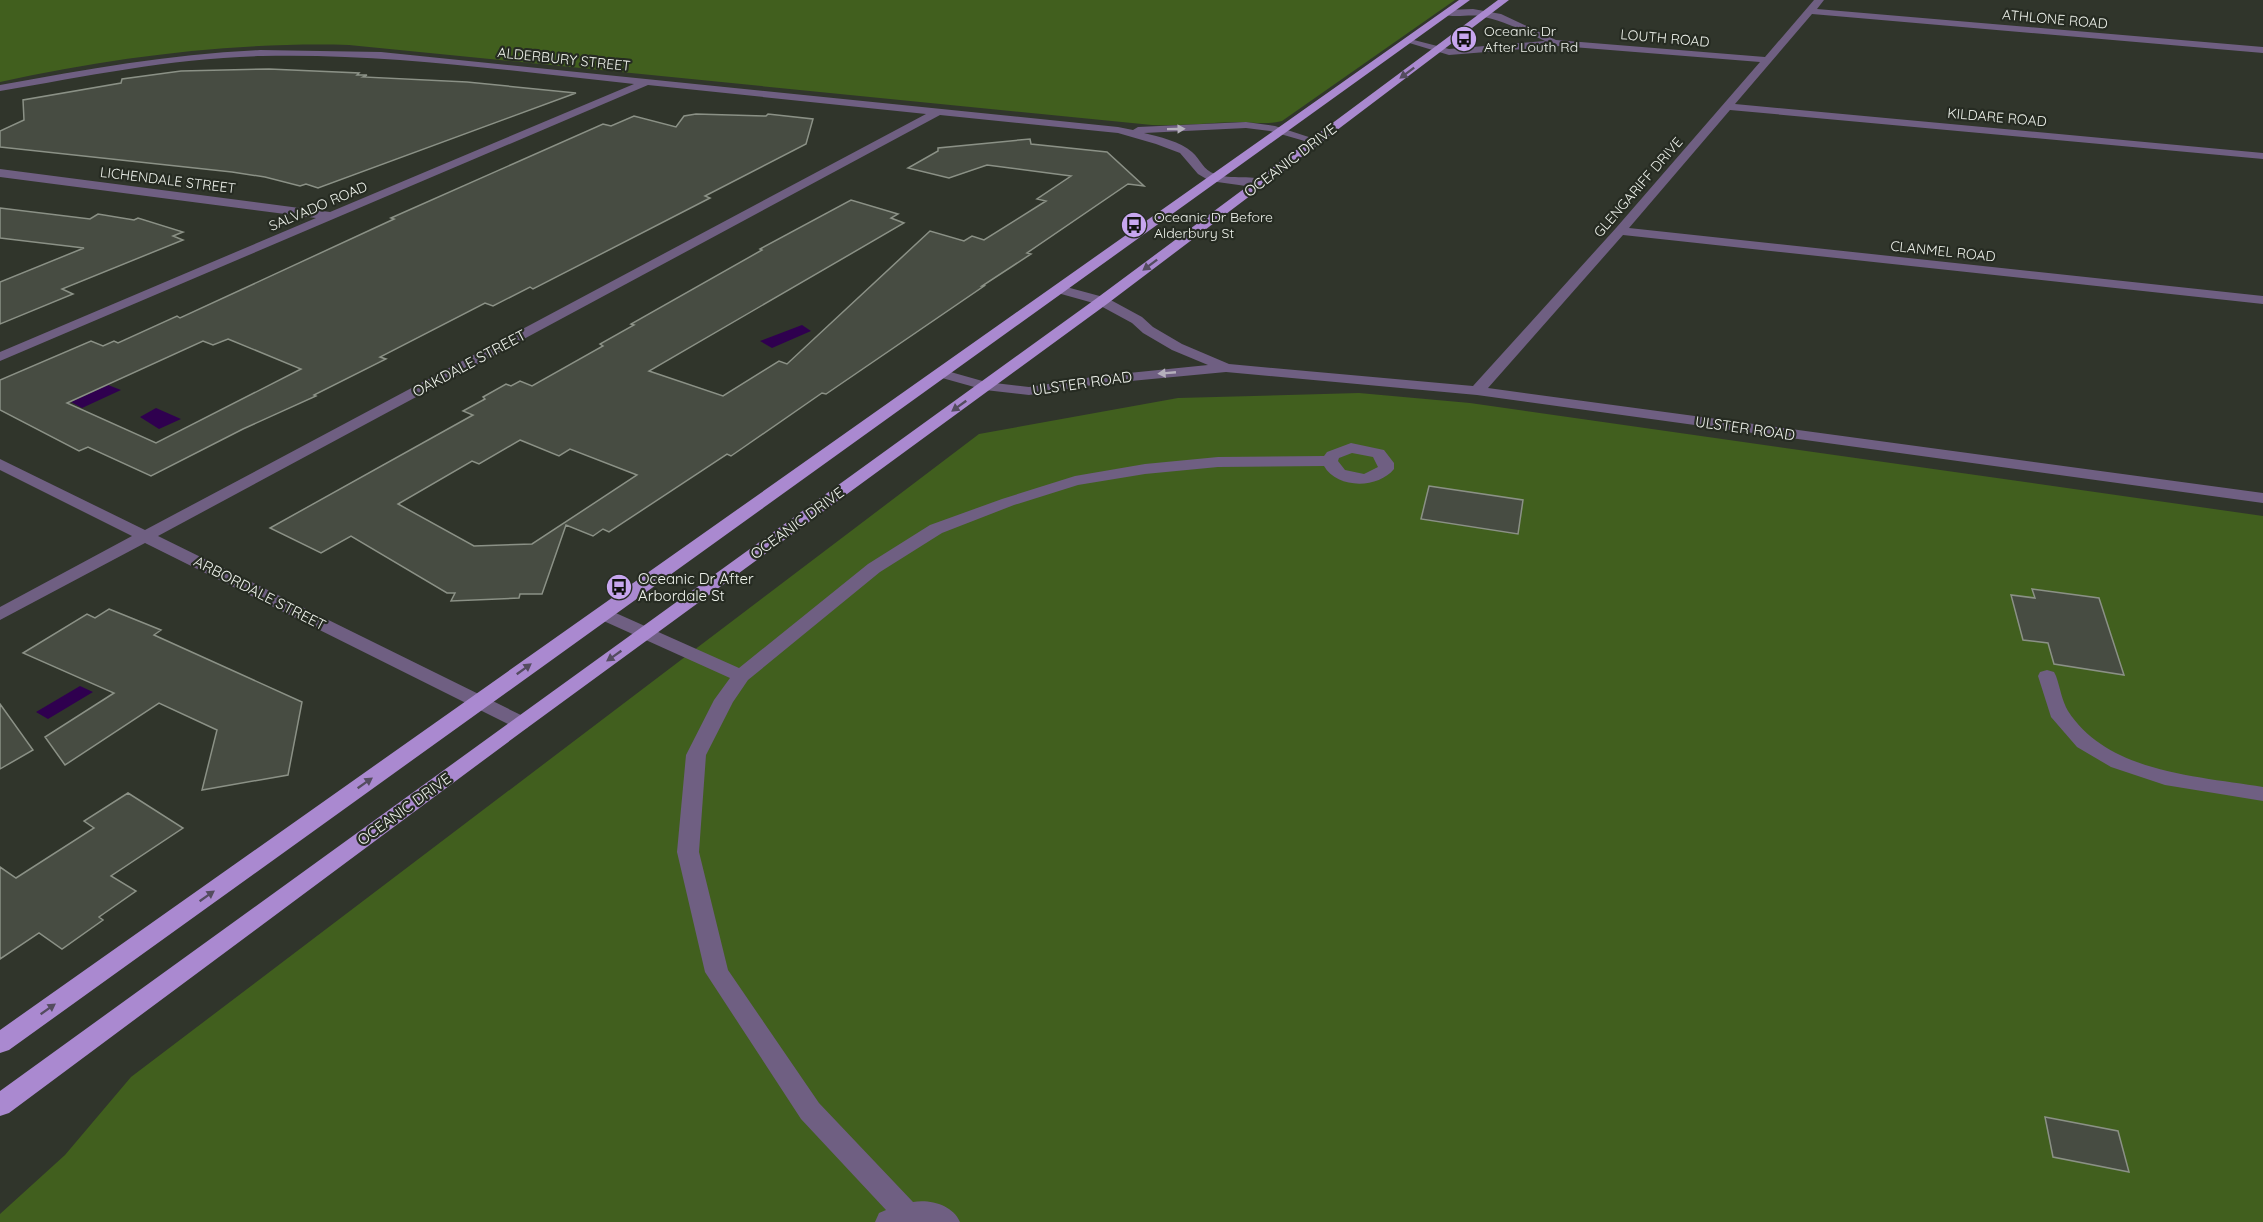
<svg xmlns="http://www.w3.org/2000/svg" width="2263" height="1222" font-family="Quicksand,sans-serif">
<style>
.green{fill:#415f1e}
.water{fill:#2f004f}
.building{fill:#474c42;stroke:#8b9186;stroke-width:1.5;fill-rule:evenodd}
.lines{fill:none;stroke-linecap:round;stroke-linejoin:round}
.minor{fill:#6f5f82;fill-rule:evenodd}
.major{fill:#aa89d0;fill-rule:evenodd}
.oneway{fill:#544c5f}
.oneway2{fill:#b5b0bc}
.labels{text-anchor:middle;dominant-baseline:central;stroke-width:4.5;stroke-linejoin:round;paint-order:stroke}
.far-street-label{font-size:14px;fill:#eef2eb;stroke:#262b22}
.far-poi-label{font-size:14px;fill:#eef2eb;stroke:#262b22;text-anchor:start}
.street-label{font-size:15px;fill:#eef2eb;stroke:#262b22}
.poi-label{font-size:15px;fill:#eef2eb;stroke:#262b22;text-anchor:start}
</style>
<rect width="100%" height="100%" fill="#30352b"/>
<path class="green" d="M0 0H1455L1282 121C1267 125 1252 122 1236 122 1208 123 1180 126 1152 125L349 45C231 42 115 57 0 82Z
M1359 393 1470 403 2263 516V1222H0V1214L65 1155 131 1077 979 434 1178 398Z"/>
<path class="water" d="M802 325 811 331 772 348 760 341Z
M108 385 121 390 82 408 71 402Z
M156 408 181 419 159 429 140 417Z
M80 686 93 692 48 719 36 712Z"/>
<path class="building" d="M269 69 359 73 357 75H367L363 77 467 82 576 93 318 188 306 184 300 186 265 177 232 172 0 147V131L24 120 23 100 121 83 122 79 181 71Z
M696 114 766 116 768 114 813 119 806 144 705 196 710 198 533 289 530 287 493 306 485 303 380 357 386 359 314 395 316 396 243 429 151 476 88 447 79 451 0 410V380L91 341 103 346 114 341 118 343 177 316 180 318 394 219 391 218 603 124 611 126 634 116 676 127 684 116ZM228 339 301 369 156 443 67 403 203 341 213 345Z
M1030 139 1031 144 1107 152 1144 186 1128 184 1027 253 1031 254 982 286H984L826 394 822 393 731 456 727 454 609 532 603 529 593 536 566 525 542 594H520L519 598 451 601 455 593H447L351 536 321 553 270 528 473 415 463 411 485 399 483 397 506 384 511 386 520 381 532 386 603 346 600 344 634 325 631 324 762 250 760 249 851 200 898 214 891 218 904 223 649 371 723 396 779 361 787 364 930 231 964 241 972 236 984 240 1046 201 1037 199 1071 176 987 165 949 178 908 168 938 151V148ZM520 440 559 456 570 449 637 475 532 544 474 546 398 504 472 461 479 464Z
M0 208 90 219 98 214 134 220 138 218 183 232 173 236 183 240 62 289 73 294 0 324V282L84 248 0 238Z
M1429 486 1523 500 1518 534 1421 519Z
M2032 589 2099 598 2124 675 2054 664 2048 643 2023 640 2011 595 2035 598Z
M109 609 161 630 154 635 302 702 288 775 202 790 217 730 159 703 65 765 45 737 114 693 23 653 87 614 95 618Z
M0 704 33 750 0 769Z
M128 793 183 828 111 876 136 891 99 917 103 920 62 949 39 933 0 959V867L16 878 94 828 84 821Z
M2045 1117 2118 1131 2129 1172 2053 1157Z"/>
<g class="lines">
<path class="minor" d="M1814 0H1824L1817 9 2263 47V53L1812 14 1735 104 2263 153V159L1730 110 1629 228 2263 296V304L1623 235 1488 388 2263 493V503L1477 395 1226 372 1099 384 1029 395 985 390 935 376 933 373 940 369 986 382 1029 387 1099 376 1208 365 1172 350 1143 333 1132 323 1097 304 1054 292 1052 289 1059 285 1107 298 1142 317 1153 327 1182 344 1229 364 1473 386 1616 228 1760 62 1560 46 1449 55 1406 42V38L1449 49 1545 41C1523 31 1503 20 1479 16 1468 14 1451 19 1442 13L1447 10 1473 9 1501 14 1556 40 1765 57Z
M260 50 381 52 1118 127 1133 130 1138 127 1246 122 1275 126 1321 141 1315 144 1270 131 1246 128 1144 133C1159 137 1180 141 1192 152 1201 160 1203 170 1215 174 1229 180 1257 174 1266 182L1260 186H1246L1210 181 1198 174 1180 153 1156 144 1118 133 940 115 158 536 527 718 530 723 527 728 520 730 145 543 0 620V607L132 536 0 470V459L145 530 926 114 648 85 0 361V352L316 218 0 177V169L330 212 634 84C510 71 386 53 262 56 173 58 87 76 0 91V85C88 69 171 54 260 50Z
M1351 443 1384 450 1394 463V469C1378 489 1337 489 1324 466L1218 467 1145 474 1078 485 1014 505 942 533 880 572 748 680 733 702 706 755 699 852 728 970 819 1103 913 1202C930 1199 953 1205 960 1222H875L879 1213 886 1210 801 1119 705 972 677 852 686 755 714 700 730 678 597 618 594 614 597 610H609L739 668 868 564 930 525 1002 499 1075 476 1145 464 1218 457 1324 456 1327 452ZM1352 453 1373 457 1378 467 1364 474 1345 470 1338 461 1339 458Z
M2047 670 2054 672 2056 676C2060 687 2062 701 2068 711 2108 773 2198 776 2263 787V801L2165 785 2111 767 2077 747 2051 717 2038 676 2040 672Z"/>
<path class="major" d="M1459 0H1470L9 1050 0 1053V1030Z
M1498 0H1509L1107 304 527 728 9 1113 0 1116V1091L1097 298Z"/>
</g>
<defs><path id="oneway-solid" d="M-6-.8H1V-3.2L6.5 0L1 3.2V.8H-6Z" transform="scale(1.5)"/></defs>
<g class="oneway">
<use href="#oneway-solid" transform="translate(1407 73) rotate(143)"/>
<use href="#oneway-solid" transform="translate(1150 265) rotate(143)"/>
<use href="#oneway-solid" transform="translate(959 406) rotate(144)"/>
<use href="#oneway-solid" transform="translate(614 656) rotate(145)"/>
<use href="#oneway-solid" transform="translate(524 669) rotate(-36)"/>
<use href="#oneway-solid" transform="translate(365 783) rotate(-35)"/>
<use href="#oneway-solid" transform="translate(207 896) rotate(-35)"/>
<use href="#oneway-solid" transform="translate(48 1009) rotate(-35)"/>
</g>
<g class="oneway2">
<use href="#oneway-solid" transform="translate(1176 129) rotate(-1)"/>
<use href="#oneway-solid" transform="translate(1167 373) rotate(175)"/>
</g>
<defs>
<g id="bus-disc" transform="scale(1.35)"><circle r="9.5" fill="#c7a6ef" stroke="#262b22"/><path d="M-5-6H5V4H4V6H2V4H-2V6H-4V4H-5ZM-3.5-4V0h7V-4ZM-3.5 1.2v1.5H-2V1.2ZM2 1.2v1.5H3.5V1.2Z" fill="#111"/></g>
</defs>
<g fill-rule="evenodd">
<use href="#bus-disc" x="1464" y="39"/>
<use href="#bus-disc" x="1134" y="225"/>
<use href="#bus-disc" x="619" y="587"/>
</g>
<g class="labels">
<g class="far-street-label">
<text transform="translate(2055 19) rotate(5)">ATHLONE ROAD</text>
<text transform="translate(1665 38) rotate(5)">LOUTH ROAD</text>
<text transform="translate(564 59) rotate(6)">ALDERBURY STREET</text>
<text transform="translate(1997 117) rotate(5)">KILDARE ROAD</text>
<text transform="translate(168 180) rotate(7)">LICHENDALE STREET</text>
<text transform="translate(1638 187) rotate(-49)">GLENGARIFF DRIVE</text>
<text transform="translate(318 206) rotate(-23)">SALVADO ROAD</text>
<text transform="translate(1943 251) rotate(6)">CLANMEL ROAD</text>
</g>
<g class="far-poi-label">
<text x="1484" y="31">Oceanic Dr<tspan x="1484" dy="16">After Louth Rd</tspan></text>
<text x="1154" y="217">Oceanic Dr Before<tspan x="1154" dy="16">Alderbury St</tspan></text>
</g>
<g class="street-label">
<text transform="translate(1290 160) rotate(-37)">OCEANIC DRIVE</text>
<text transform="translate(469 363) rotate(-28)">OAKDALE STREET</text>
<text transform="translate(1082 383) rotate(-8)">ULSTER ROAD</text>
<text transform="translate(1745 428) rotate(8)">ULSTER ROAD</text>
<text transform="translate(797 523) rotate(-36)">OCEANIC DRIVE</text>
<text transform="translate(260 593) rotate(27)">ARBORDALE STREET</text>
<text transform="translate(404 809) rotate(-36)">OCEANIC DRIVE</text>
</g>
<g class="poi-label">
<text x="638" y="578">Oceanic Dr After<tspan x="638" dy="17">Arbordale St</tspan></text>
</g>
</g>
</svg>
